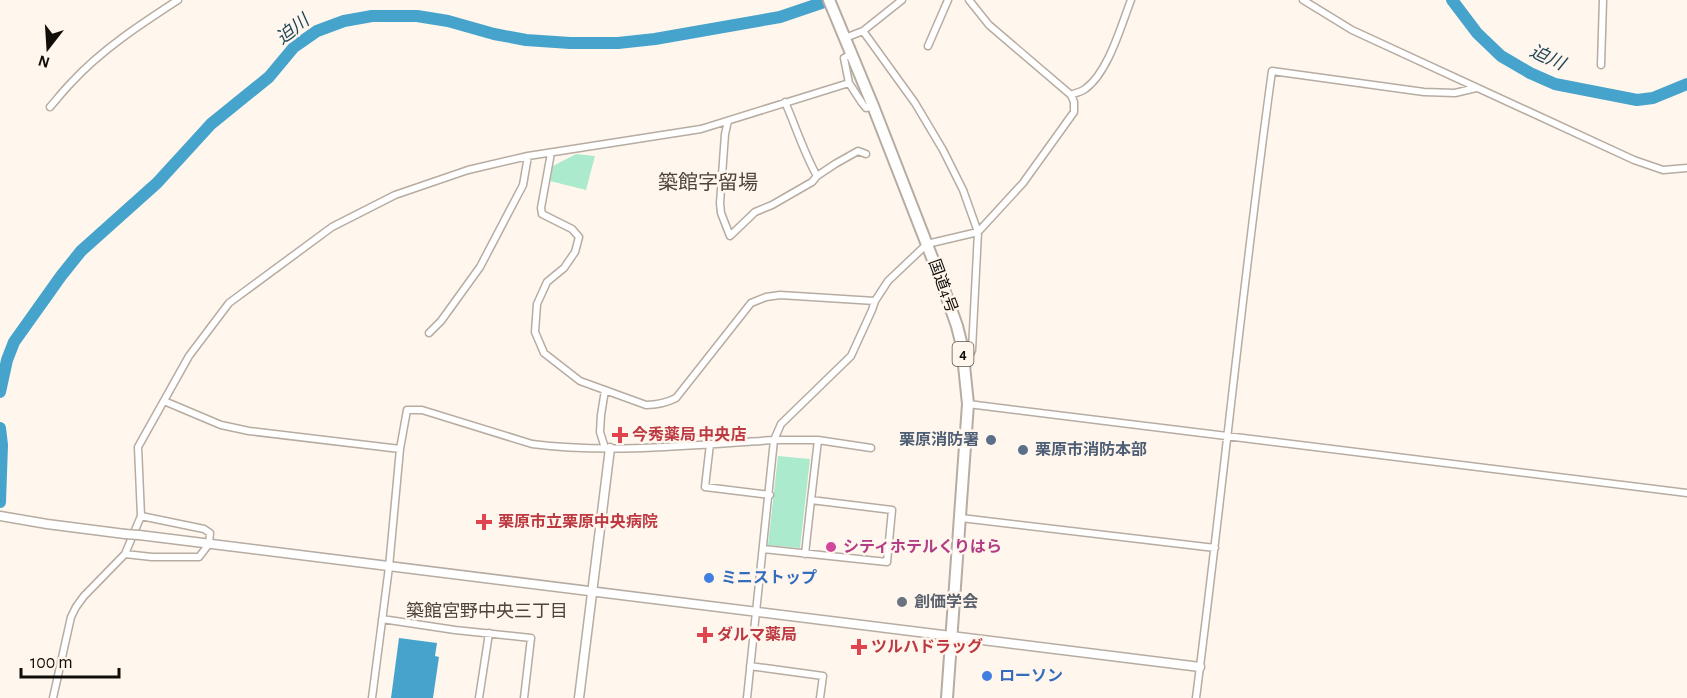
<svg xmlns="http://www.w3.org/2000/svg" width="1687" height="698" font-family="'Alegreya Sans','Noto Sans JP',sans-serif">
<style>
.green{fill:#abeacc}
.water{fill:#46a4cc}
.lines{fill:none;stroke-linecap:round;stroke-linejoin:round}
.river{stroke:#46a4cc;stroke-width:12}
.street-casing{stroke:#b6aca2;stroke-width:9}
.secondary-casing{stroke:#b6aca2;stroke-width:11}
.highway-casing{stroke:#b6aca2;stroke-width:14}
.street{stroke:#fff;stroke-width:6}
.secondary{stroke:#fff;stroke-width:8}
.highway{stroke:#fff;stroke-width:10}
.secondary-bridge-casing{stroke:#b6aca2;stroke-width:11;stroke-linecap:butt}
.secondary-bridge{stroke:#fff;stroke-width:8}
.health-dot{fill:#e0444e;stroke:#fff6ed;stroke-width:2}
.service-dot{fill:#5c6f8a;stroke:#fff6ed;stroke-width:2}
.hotel-dot{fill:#d1479c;stroke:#fff6ed;stroke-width:2}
.shop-dot{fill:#3f7fe0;stroke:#fff6ed;stroke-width:2}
.worship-dot{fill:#6b7280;stroke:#fff6ed;stroke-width:2}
.labels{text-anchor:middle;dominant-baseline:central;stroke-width:5;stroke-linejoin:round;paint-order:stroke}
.shield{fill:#fff6ed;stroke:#58544e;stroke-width:1.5}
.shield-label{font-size:15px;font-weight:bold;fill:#110e0a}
.street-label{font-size:16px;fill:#110e0a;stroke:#fff6ed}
.health-label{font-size:16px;font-weight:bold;fill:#be3a42;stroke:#fff6ed;text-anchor:start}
.service-label{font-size:16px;font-weight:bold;fill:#4e5e75;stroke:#fff6ed;text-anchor:end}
.hotel-label{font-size:16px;font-weight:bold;fill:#b23c85;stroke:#fff6ed;text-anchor:start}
.shop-label{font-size:16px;font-weight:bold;fill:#366cbe;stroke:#fff6ed;text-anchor:start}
.worship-label{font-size:16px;font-weight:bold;fill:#5b616d;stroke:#fff6ed;text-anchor:start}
.water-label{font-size:18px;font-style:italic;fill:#1e4758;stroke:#fff6ed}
.neighbourhood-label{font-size:18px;fill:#4d443b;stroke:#fff6ed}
.quarter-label{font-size:20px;fill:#4d443b;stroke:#fff6ed}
</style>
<rect width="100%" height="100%" fill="#fff6ed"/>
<path class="green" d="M576 154 595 156 586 190 550 181 553 166Z
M778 456 810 459 800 548 768 545Z"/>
<path class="water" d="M399 638 437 643 435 656 439 657 433 698H391Z"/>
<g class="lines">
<path class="river" d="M1452 0 1477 33 1501 56 1530 73 1555 84 1637 100 1653 98 1687 84
M0 392 7 360 14 342 61 276 81 251 157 183 211 124 269 77 294 47 317 31 344 21 372 16H417L448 21 494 34 526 40 570 43H618L655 39 780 17 830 0
M0 428 2 445 0 502"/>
<g class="street-casing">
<path id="street" d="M1303 0 1352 30 1634 160 1663 170 1687 168
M863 31 915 103 943 150 963 190 978 232 972 350 966 363
M845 38 863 31 902 0
M928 46 948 0
M1601 65 1603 0
M849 83 862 103 866 108 873 106
M1071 95C1075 93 1081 92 1085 89 1108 73 1121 26 1131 0
M785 102C796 127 804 153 817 176
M50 107C57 99 64 90 71 83 101 50 141 24 178 0
M728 121 725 134 720 203 721 213 730 236 755 212 772 205 812 182 817 176 835 164 858 151 866 154
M551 153 541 208 542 214 572 229 579 237 575 252 564 268 547 282 537 304 535 332 544 353 580 381 646 405C657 405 666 403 676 398L751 303 766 297 780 295 875 301
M429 333 441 321 480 267 523 185 528 156
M605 390 601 415 600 432 605 448
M164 401 221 425 249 431 400 449
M968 404 1687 493
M818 440 871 448
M710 444 705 487 770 495
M961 518 1215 548
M125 554 152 557H199L209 544 210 533 204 529 141 516
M805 554 811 500
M382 619 455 630 531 638 524 698
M750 666 823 676 820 698
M53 698 71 617 76 607 84 596 125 554 141 516 138 447 189 356 229 303 332 227 395 195 468 170 528 156 701 129 849 83 844 58 851 54
M372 698 389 567 400 449 407 410H422L532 444C610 454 696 445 774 440L781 424 851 356 872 310 875 301 888 281 927 244 978 232 1023 183 1074 112V102L1071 95 989 25 969 0
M479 698 489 633
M747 698 774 440H818L811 500 892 510 887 562 763 549
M1196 698C1223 489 1243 280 1272 71L1424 92 1455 93 1476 88"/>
</g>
<g class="secondary-casing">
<path id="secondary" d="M0 516 47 524 125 534
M139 535 1200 667
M579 698 610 448"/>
</g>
<g class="highway-casing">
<path id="highway" d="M829 0 873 106 940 278 957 326 962 346 968 404 947 698"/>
</g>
<use href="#street" class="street"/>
<use href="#secondary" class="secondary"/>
<use href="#highway" class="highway"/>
<g class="secondary-bridge-casing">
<path id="secondary-bridge" d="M125 534 139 535"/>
</g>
<use href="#secondary-bridge" class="secondary-bridge"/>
</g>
<g class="health-dot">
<path d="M617 426h6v6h6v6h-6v6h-6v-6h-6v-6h6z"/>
<path d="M481 513h6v6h6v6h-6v6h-6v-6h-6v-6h6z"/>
<path d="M702 626h6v6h6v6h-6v6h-6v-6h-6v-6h6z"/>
<path d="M856 638h6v6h6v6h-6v6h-6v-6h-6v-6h6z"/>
</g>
<g class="service-dot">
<circle cx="991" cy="440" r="6"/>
<circle cx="1023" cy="450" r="6"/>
</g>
<circle class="hotel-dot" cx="831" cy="547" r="6"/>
<g class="shop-dot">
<circle cx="709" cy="578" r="6"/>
<circle cx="987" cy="676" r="6"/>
</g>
<circle class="worship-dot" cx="902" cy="602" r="6"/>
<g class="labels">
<rect class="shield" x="952.5" y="342" width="21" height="24" rx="4.5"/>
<g class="shield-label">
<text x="963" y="354">4</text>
</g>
<g class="street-label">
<text transform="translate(943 286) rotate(70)">国道4号</text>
</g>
<g class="health-label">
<text x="632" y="435">今秀薬局 中央店</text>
<text x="498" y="522">栗原市立栗原中央病院</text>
<text x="717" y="635">ダルマ薬局</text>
<text x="871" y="647">ツルハドラッグ</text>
</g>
<g class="service-label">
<text x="979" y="440">栗原消防署</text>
<text x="1035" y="450" text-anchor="start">栗原市消防本部</text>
</g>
<g class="hotel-label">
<text x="843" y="547">シティホテルくりはら</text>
</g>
<g class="shop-label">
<text x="721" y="578">ミニストップ</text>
<text x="999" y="676">ローソン</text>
</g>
<g class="worship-label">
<text x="914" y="602">創価学会</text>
</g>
<g class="water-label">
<text transform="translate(293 30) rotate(-38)">迫川</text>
<text transform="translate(1547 58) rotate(25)">迫川</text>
</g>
<g class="neighbourhood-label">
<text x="487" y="612">築館宮野中央三丁目</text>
</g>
<g class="quarter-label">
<text x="708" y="183">築館字留場</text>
</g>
</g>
<g transform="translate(48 48) rotate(197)" stroke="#fff6ed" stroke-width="4.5" paint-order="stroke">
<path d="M0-4.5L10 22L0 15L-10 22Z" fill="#110e0a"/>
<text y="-9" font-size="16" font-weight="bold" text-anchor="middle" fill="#110e0a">N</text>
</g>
<path d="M21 668v9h98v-9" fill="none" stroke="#110e0a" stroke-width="3"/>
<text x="30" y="668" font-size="18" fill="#110e0a" stroke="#fff6ed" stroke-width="4.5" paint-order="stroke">100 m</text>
</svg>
